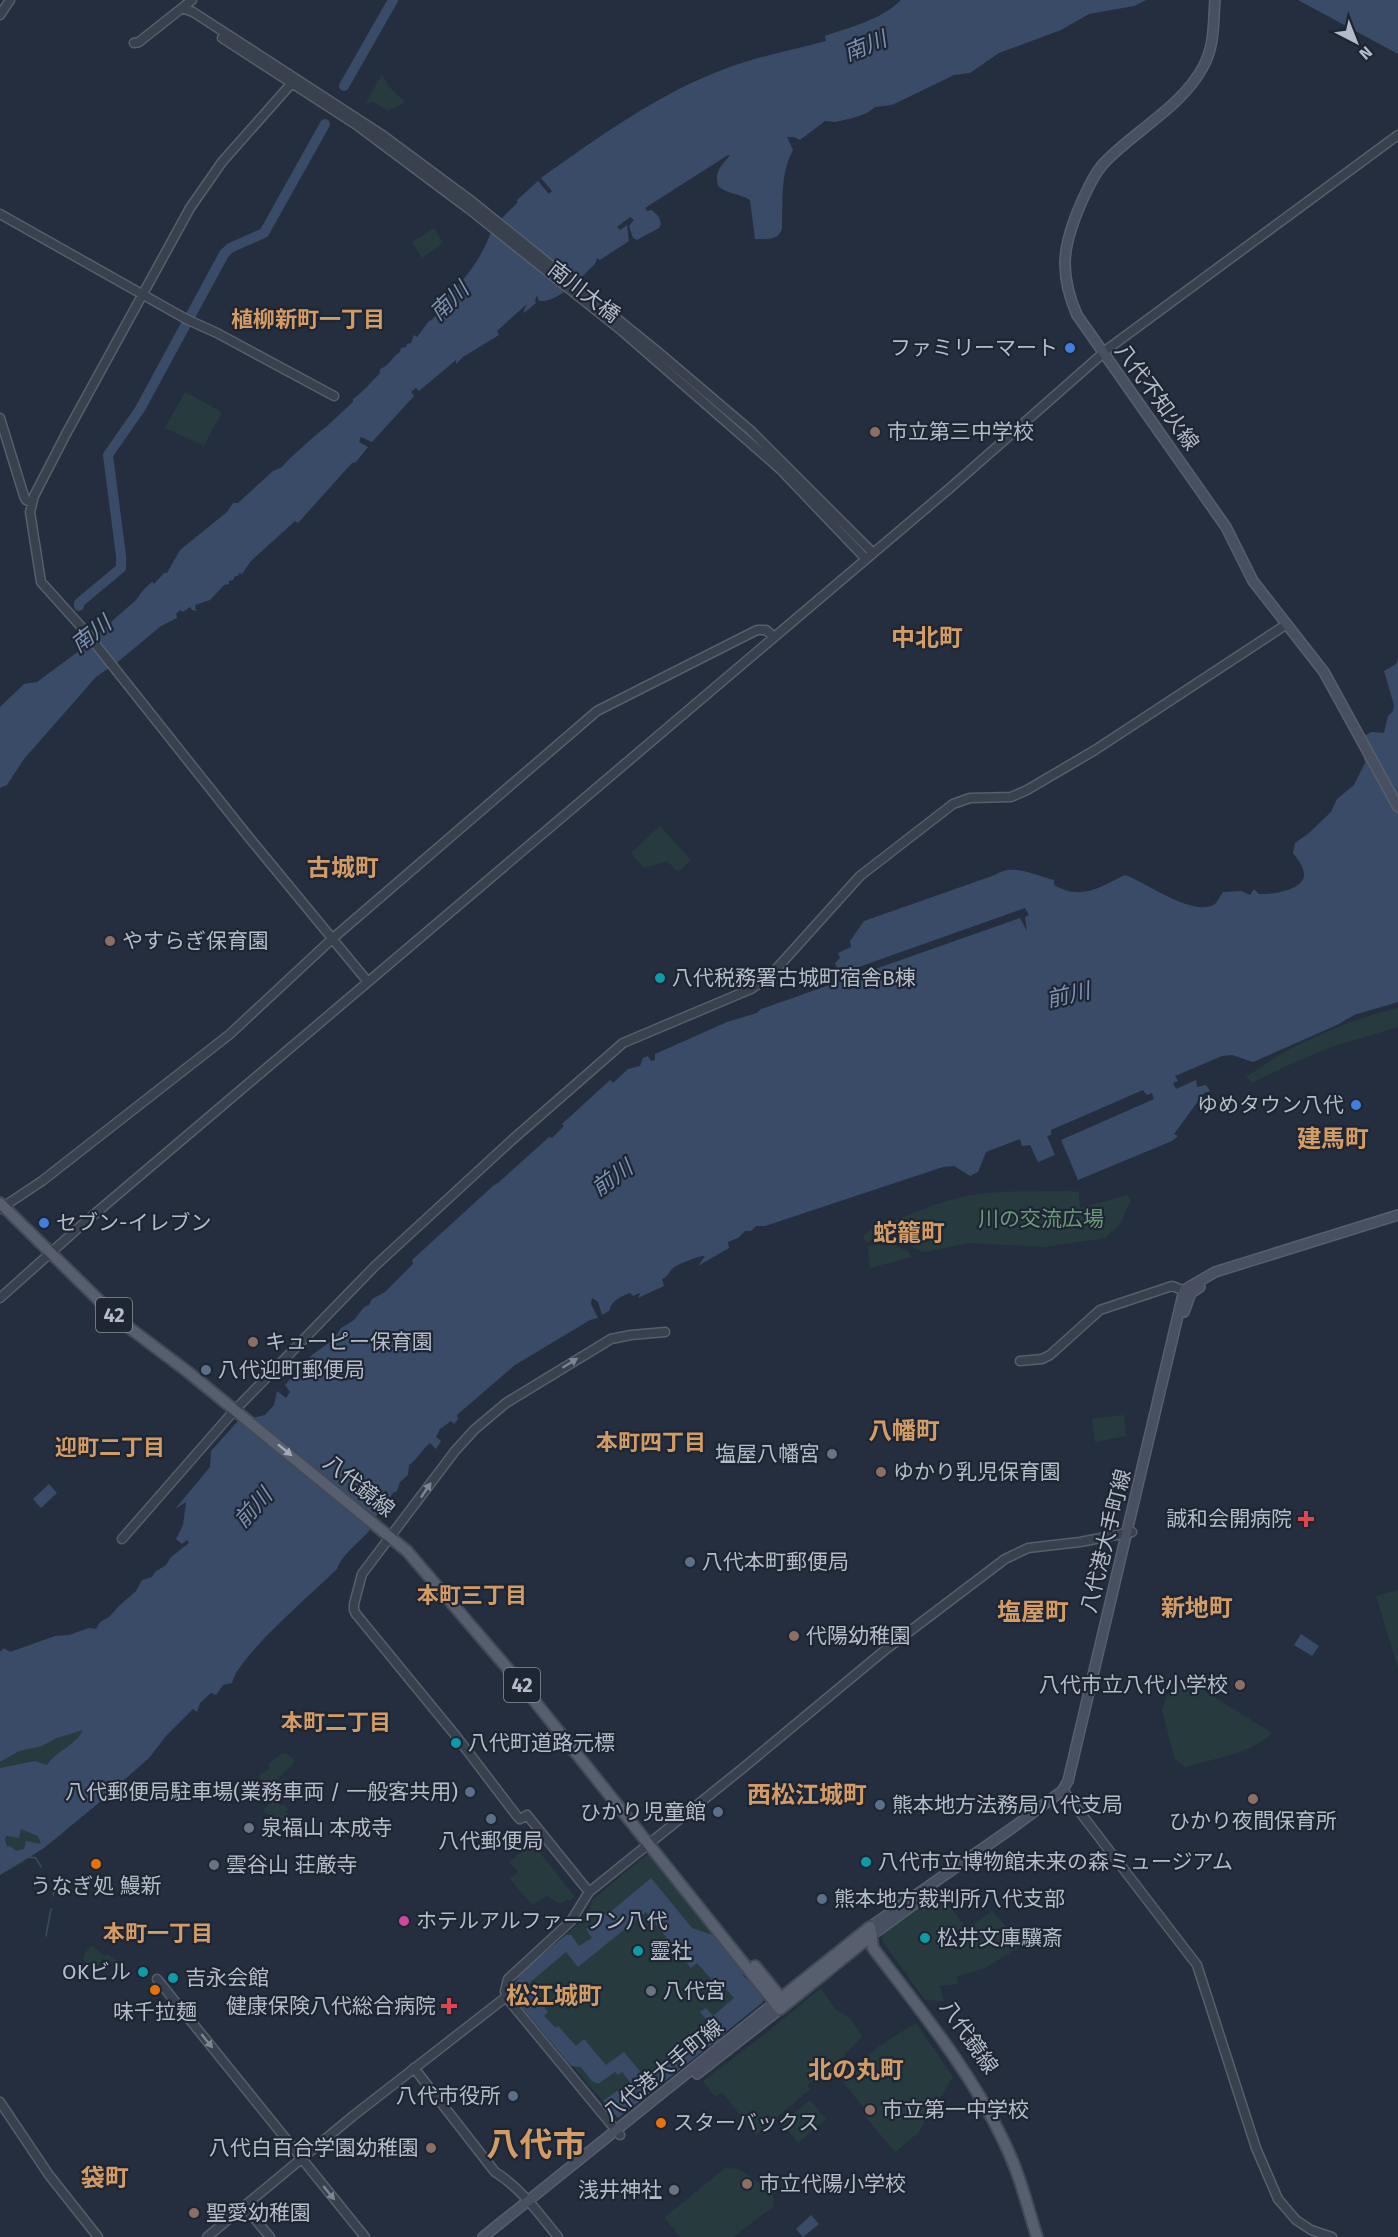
<svg xmlns="http://www.w3.org/2000/svg" width="1398" height="2237" font-family="'Fira Sans','Noto Sans JP',sans-serif">
<style>
.green{fill:#273b3f}
.water{fill:#3a4b67;fill-rule:evenodd}
.lines{fill:none;stroke-linecap:round;stroke-linejoin:round}
.stream{stroke:#3a4b67;stroke-width:1.5}
.river{stroke:#3a4b67;stroke-width:10}
.tertiary-casing{stroke:#575e6c;stroke-width:11}
.secondary-casing{stroke:#575e6c;stroke-width:12}
.primary-casing{stroke:#424957;stroke-width:14}
.tertiary{stroke:#39404e;stroke-width:8}
.secondary{stroke:#474f61;stroke-width:9}
.primary{stroke:#575f6e;stroke-width:10}
.oneway{fill:#7d8492}
.oneway2{fill:#a2a9b7}
.shop-dot{fill:#3f7fe0;stroke:#1e2533;stroke-width:2}
.education-dot{fill:#8d6e63;stroke:#1e2533;stroke-width:2}
.culture-dot{fill:#0f9aa8;stroke:#1e2533;stroke-width:2}
.service-dot{fill:#5c6f8a;stroke:#1e2533;stroke-width:2}
.worship-dot{fill:#6b7280;stroke:#1e2533;stroke-width:2}
.health-dot{fill:#e0444e;stroke:#1e2533;stroke-width:2}
.food-dot{fill:#e8710a;stroke:#1e2533;stroke-width:2}
.hotel-dot{fill:#d1479c;stroke:#1e2533;stroke-width:2}
.labels{text-anchor:middle;dominant-baseline:central;stroke-width:4.5;stroke-linejoin:round;paint-order:stroke}
.shield{fill:#1e2533;stroke:#888f9c;stroke-width:1.5}
.shield-label{font-size:20px;font-weight:bold;fill:#b5bcc9}
.street-label{font-size:21px;fill:#b5bcc9;stroke:#1e2533}
.poi-label{font-size:21px;fill:#b5bcc9;stroke:#1e2533;text-anchor:start}
.park-label{font-size:21px;fill:#6c9a79;stroke:#1e2533}
.water-label{font-size:22px;font-style:italic;fill:#7c90b1;stroke:#1e2533}
.neighbourhood-label{font-size:22px;font-weight:bold;fill:#d49c65;stroke:#1e2533}
.quarter-label{font-size:24px;font-weight:bold;fill:#d49c65;stroke:#1e2533}
.town-label{font-size:33px;font-weight:bold;fill:#d49c65;stroke:#1e2533}
</style>
<rect width="100%" height="100%" fill="#252e3e"/>
<path class="green" d="M382 74 390 88 405 102 388 111 374 102 366 103Z
M434 228 443 243 422 258 412 242Z
M185 392 222 412 202 449 203 445 165 428Z
M660 826 691 860 678 872 667 861 644 868 631 853Z
M1398 1008V1027L1331 1047 1295 1062 1252 1083 1245 1075 1248 1076C1289 1045 1348 1020 1398 1008Z
M1070 1191 1079 1192 1080 1208 1127 1195 1131 1200 1119 1226 1105 1238 1044 1247 968 1243 925 1252C915 1250 910 1244 902 1240 891 1235 879 1239 867 1242L863 1238 864 1235 871 1230C904 1218 937 1201 972 1195 1004 1190 1038 1192 1070 1191Z
M893 1244 909 1252 912 1257 870 1268 868 1246Z
M1124 1415 1126 1436 1095 1442 1092 1419Z
M1398 1590V1668L1376 1596Z
M1192 1683 1272 1733C1255 1752 1210 1760 1185 1767L1175 1759 1162 1710 1169 1691Z
M84 1729C75 1746 57 1750 47 1765L35 1761 0 1790V1734L42 1746 57 1738Z
M282 1753 289 1755 294 1760 293 1764 272 1784H265L258 1776 270 1768 268 1765Z
M274 1798 281 1806 283 1804 288 1809 286 1811 291 1818 283 1829 280 1826 283 1823 277 1817 274 1819 263 1811Z
M21 1829 64 1833 23 1863 0 1875V1842Z
M532 1843 575 1897 569 1901 568 1899 560 1904 547 1896 532 1905 510 1879 518 1872 509 1862Z
M648 1854 763 2000 762 2003 618 2118 515 2000C513 1990 513 1982 520 1973L587 1917 592 1900Z
M938 1891 967 1929 992 1911 1023 1945 985 1968 956 1977 958 1984 940 1986 944 2001 925 2000 881 1939 885 1932Z
M92 1945 103 1955H109L115 1960H117L123 1968 118 1971 111 1961 108 1963 103 1958 95 1969 83 1960 85 1953Z
M821 1988 835 2009 850 2018 862 2036 827 2075 823 2073 807 2085 810 2089 756 2135 722 2092 715 2097 703 2081 765 2034Z
M916 2023 953 2077 918 2133 895 2152 864 2115 867 2112 840 2078C864 2057 888 2039 916 2023Z
M810 2100 826 2119 798 2143 782 2123Z
M725 2168 739 2169 773 2193 774 2206 733 2237H680L664 2218Z"/>
<path class="water" d="M901 0H1146L1134 6 1089 14 1061 30 999 53 970 73 954 75 892 105 875 107 867 113 853 118 835 122 825 121 800 140 794 137H787L793 150C780 174 783 202 782 229 778 241 766 239 755 239L750 200C739 193 729 195 718 186 714 170 722 166 730 155H728L645 208 647 211 652 210 659 217 661 224 659 228 637 240 633 238 629 226 634 220 630 217 617 227 620 230 627 225 629 241 600 260 597 258 595 264C582 276 559 303 539 301L537 295 535 301 536 303 524 313V310L527 304 497 331 499 335 463 357 456 364V360L419 391 416 388 411 392 414 396 372 442 361 437 359 442 368 447 356 462 352 463 298 523 295 521 251 561 242 574 239 573 238 576H235L233 580 229 581V584L224 585 210 600 195 605 196 611 192 610 190 607 183 612 180 610 176 614 177 618 161 626 119 661 96 677 24 759 7 785 0 788V707L24 684 37 682 87 645 96 635 136 600 144 589 152 582 154 584 164 573H167L180 550 227 512 233 503H238L273 471 282 467C284 463 322 429 326 427L353 402V399C360 395 373 380 380 373V369C389 366 393 356 400 352L401 348 406 347 407 344 411 343 414 335 417 337 429 321 432 320 435 316 438 315 443 308 446 307 444 303 441 300C461 287 483 256 491 232L494 233 501 219 518 202 516 201 538 181 549 194 552 191 541 178C600 136 659 93 727 68 760 56 793 50 826 41L825 36C850 27 881 20 901 0Z
M1298 0H1398V54Z
M1398 659V1002L1354 1015 1337 1025 1253 1062 1232 1055 1222 1056 1175 1076 1178 1081 1173 1083 1176 1089 1196 1080 1197 1087 1206 1085 1210 1091 1204 1093 1174 1134 1178 1136 1172 1141 1078 1180 1061 1140 1154 1099 1152 1093 1147 1095 1143 1090 1051 1130V1135L1047 1136 1055 1155 1038 1162 1030 1145 1022 1146 1020 1139 986 1152 978 1172 970 1176 954 1166 943 1167 765 1226H756L751 1231H745L738 1238 728 1242 729 1248 698 1266 705 1256C698 1256 677 1264 672 1269 668 1273 669 1276 662 1279L664 1286 638 1298 640 1293 633 1296 630 1293C620 1297 612 1300 609 1311L602 1315 598 1302 592 1298 591 1304 598 1318 590 1320 515 1365 457 1415 458 1419 454 1424 451 1421 440 1429 436 1437 441 1441 436 1449 430 1443C421 1450 417 1460 409 1465L408 1475 400 1482 397 1491 393 1493 368 1528 370 1530C360 1542 342 1554 337 1569 315 1591 237 1657 232 1683L223 1685 216 1695 211 1693 200 1703 197 1712 193 1709 166 1736 149 1758 95 1806 44 1848 0 1875V1768L35 1761 47 1765C57 1750 75 1746 83 1730L57 1738 42 1746 19 1751 0 1762V1652L4 1648 10 1652 55 1636 69 1635 89 1628 96 1629 100 1622 109 1617 119 1606 136 1591 142 1580 152 1577 155 1572 166 1565 171 1557 189 1543 187 1540 182 1544 176 1539 183 1525 186 1502 175 1509 210 1467 211 1451 238 1421 265 1415 274 1405 277 1391 286 1398 290 1392 285 1385 312 1355 334 1339 341 1328 354 1320 364 1307 369 1305 372 1299 385 1292 413 1264 412 1260 494 1185 498 1183 549 1137 552 1138 564 1126 562 1124 610 1080 613 1083 628 1069 640 1066 643 1058 648 1056 651 1061 655 1060V1054L727 1022 757 1013 761 1009 1020 918 1027 931 1025 917 1029 915 1025 908 839 974 835 963 840 958 838 953 851 947 850 941 864 921 995 875C1013 863 1034 875 1054 880V885C1081 901 1100 887 1125 875 1146 882 1193 918 1215 904 1218 901 1220 896 1223 892L1241 891 1250 895 1254 889 1259 894C1271 895 1304 890 1304 875 1304 866 1298 860 1293 853L1295 843 1309 833 1331 812 1337 799 1354 785 1365 763 1361 745 1364 736 1372 732 1384 733 1388 716 1393 711 1394 705 1384 671 1396 664ZM21 1829 38 1836 41 1844 26 1841 24 1849 16 1851 10 1846 7 1847 5 1839 7 1836 19 1838Z
M49 1484 57 1493 41 1508 33 1499Z
M1301 1634 1319 1646 1312 1656 1294 1645Z
M651 1878 692 1928 713 1935 744 1974 743 1976 748 1980 764 2000 762 2003 727 2031 715 2044H712L618 2118 603 2101 630 2082 622 2072 618 2075 615 2072 598 2084 592 2081 581 2067 571 2066 516 2000 514 1986 520 1973 566 1935H571L579 1946 592 1938 586 1929 597 1922 606 1913 608 1914ZM646 1912 691 1968 697 1963 712 1980 716 1977 734 1998 713 2016 706 2008 700 2012 717 2032 701 2046 694 2037 644 2076 624 2052 606 2065 584 2039 576 2046 558 2026 556 2028 544 2016 548 2012 527 1985 566 1952 578 1967Z
M811 2215 819 2224 803 2237 796 2229Z"/>
<g class="lines">
<path class="stream" d="M29 1857 36 1858 41 1867
M53 1896 54 1891
M46 1936 51 1909"/>
<path class="river" d="M344 86 393 0
M79 606V603L121 568V556L108 455 140 409 224 254 230 248 264 233 325 124"/>
<g class="tertiary-casing">
<path id="tertiary" d="M182 8 193 12 381 134 474 203 657 351 751 431 873 553
M0 15 10 0
M222 38 358 126 469 209 622 331 780 469 866 559
M134 43 139 42 192 0
M289 74 291 84 222 162 190 208 66 434 34 496 30 512 41 582 85 631 247 835 368 982
M0 214 186 319 217 333 334 396
M0 418 24 496 26 500 32 503
M0 1209 42 1181 230 1034 332 939 597 711 757 630H766L774 637
M0 1298 84 1223 950 488 1109 348 1398 135
M1020 1361 1042 1359 1050 1355 1100 1310 1172 1286 1188 1292
M122 1539 233 1412 375 1266 512 1140 623 1043 751 989 769 977 860 876 953 804 970 798 1011 797 1027 790 1095 750 1287 624
M1066 1794 1197 1965 1256 2148 1278 2199 1296 2220 1311 2230 1332 2237
M589 1892 527 1815 520 1819 517 1816 456 1736 356 1614 354 1610V1604L362 1574 455 1451 474 1430 506 1403 611 1339 631 1335 665 1332
M157 1979 365 2237
M414 2068 495 2172C520 2187 540 2215 558 2237
M0 2102 49 2175 98 2237
M620 2135 506 1997 505 1991 508 1979 571 1921 589 1892 743 1768 885 1650 1005 1559 1028 1548 1080 1542 1132 1532
M244 2206 270 2237
M207 2237 353 2116 506 1997"/>
</g>
<g class="secondary-casing">
<path id="secondary" d="M1215 0C1213 24 1215 45 1203 67 1182 106 1139 128 1108 159 1096 170 1089 186 1082 201 1063 244 1058 271 1077 315L1226 527 1253 581 1324 672 1398 807
M1184 1312 1191 1293 1200 1287
M870 1927 1015 1826 1062 1791 1068 1781 1184 1290 1215 1272 1398 1215
M872 1935 920 1900
M697 2074 780 2009
M483 2237 778 2000"/>
</g>
<g class="primary-casing">
<path id="primary" d="M0 1203 119 1320 188 1372 407 1551 521 1684 780 2009 872 1935
M755 1966 785 2003
M781 1998 870 1927 873 1948C920 2010 971 2071 1004 2142 1019 2172 1027 2205 1037 2237"/>
</g>
<use href="#tertiary" class="tertiary"/>
<use href="#secondary" class="secondary"/>
<use href="#primary" class="primary"/>
</g>
<defs><path id="oneway-solid" d="M-6-.8H1V-3.2L6.5 0L1 3.2V.8H-6Z" transform="scale(1.5)"/></defs>
<g class="oneway">
<use href="#oneway-solid" transform="translate(570 1363) rotate(-32)"/>
<use href="#oneway-solid" transform="translate(426 1490) rotate(-56)"/>
<use href="#oneway-solid" transform="translate(207 2041) rotate(51)"/>
<use href="#oneway-solid" transform="translate(329 2193) rotate(51)"/>
</g>
<use class="oneway2" href="#oneway-solid" transform="translate(285 1450) rotate(39)"/>
<g class="shop-dot">
<circle cx="1070" cy="348" r="6"/>
<circle cx="1356" cy="1105" r="6"/>
<circle cx="44" cy="1223" r="6"/>
</g>
<g class="education-dot">
<circle cx="875" cy="432" r="6"/>
<circle cx="110" cy="941" r="6"/>
<circle cx="253" cy="1342" r="6"/>
<circle cx="881" cy="1472" r="6"/>
<circle cx="794" cy="1636" r="6"/>
<circle cx="1240" cy="1685" r="6"/>
<circle cx="1253" cy="1799" r="6"/>
<circle cx="870" cy="2110" r="6"/>
<circle cx="431" cy="2148" r="6"/>
<circle cx="747" cy="2184" r="6"/>
<circle cx="194" cy="2213" r="6"/>
</g>
<g class="culture-dot">
<circle cx="660" cy="978" r="6"/>
<circle cx="456" cy="1743" r="6"/>
<circle cx="866" cy="1862" r="6"/>
<circle cx="925" cy="1938" r="6"/>
<circle cx="638" cy="1951" r="6"/>
<circle cx="143" cy="1972" r="6"/>
<circle cx="173" cy="1978" r="6"/>
</g>
<g class="service-dot">
<circle cx="206" cy="1370" r="6"/>
<circle cx="690" cy="1562" r="6"/>
<circle cx="470" cy="1792" r="6"/>
<circle cx="880" cy="1805" r="6"/>
<circle cx="718" cy="1812" r="6"/>
<circle cx="491" cy="1819" r="6"/>
<circle cx="822" cy="1899" r="6"/>
<circle cx="513" cy="2096" r="6"/>
</g>
<g class="worship-dot">
<circle cx="832" cy="1454" r="6"/>
<circle cx="249" cy="1828" r="6"/>
<circle cx="214" cy="1865" r="6"/>
<circle cx="651" cy="1991" r="6"/>
<circle cx="674" cy="2190" r="6"/>
</g>
<g class="health-dot">
<path d="M1303 1510h6v6h6v6h-6v6h-6v-6h-6v-6h6z"/>
<path d="M446 1997h6v6h6v6h-6v6h-6v-6h-6v-6h6z"/>
</g>
<g class="food-dot">
<circle cx="96" cy="1864" r="6"/>
<circle cx="155" cy="1990" r="6"/>
<circle cx="661" cy="2123" r="6"/>
</g>
<circle class="hotel-dot" cx="404" cy="1921" r="6"/>
<g class="labels">
<g class="shield">
<rect x="96" y="1298" width="36" height="34" rx="4.5"/>
<rect x="504" y="1668" width="36" height="34" rx="4.5"/>
</g>
<g class="shield-label">
<text x="114" y="1315">42</text>
<text x="522" y="1685">42</text>
</g>
<g class="street-label">
<text transform="translate(584 292) rotate(38)">南川大橋</text>
<text transform="translate(1157 397) rotate(54)">八代不知火線</text>
<text transform="translate(359 1486) rotate(39)">八代鏡線</text>
<text transform="translate(1106 1541) rotate(-76)">八代港大手町線</text>
<text transform="translate(969 2037) rotate(55)">八代鏡線</text>
<text transform="translate(663 2070) rotate(-39)">八代港大手町線</text>
</g>
<g class="poi-label">
<text x="1058" y="348" text-anchor="end">ファミリーマート</text>
<text x="887" y="432">市立第三中学校</text>
<text x="122" y="941">やすらぎ保育園</text>
<text x="672" y="978">八代税務署古城町宿舎B棟</text>
<text x="1344" y="1105" text-anchor="end">ゆめタウン八代</text>
<text x="56" y="1223">セブン-イレブン</text>
<text x="265" y="1342">キューピー保育園</text>
<text x="218" y="1370">八代迎町郵便局</text>
<text x="820" y="1454" text-anchor="end">塩屋八幡宮</text>
<text x="893" y="1472">ゆかり乳児保育園</text>
<text x="1292" y="1519" text-anchor="end">誠和会開病院</text>
<text x="702" y="1562">八代本町郵便局</text>
<text x="806" y="1636">代陽幼稚園</text>
<text x="1228" y="1685" text-anchor="end">八代市立八代小学校</text>
<text x="468" y="1743">八代町道路元標</text>
<text x="458" y="1792" text-anchor="end">八代郵便局駐車場(業務車両 / 一般客共用)</text>
<text x="892" y="1805">熊本地方法務局八代支局</text>
<text x="706" y="1812" text-anchor="end">ひかり児童館</text>
<text x="1253" y="1821" text-anchor="middle">ひかり夜間保育所</text>
<text x="261" y="1828">泉福山 本成寺</text>
<text x="491" y="1841" text-anchor="middle">八代郵便局</text>
<text x="878" y="1862">八代市立博物館未来の森ミュージアム</text>
<text x="226" y="1865">雲谷山 荘厳寺</text>
<text x="96" y="1886" text-anchor="middle">うなぎ処 鰻新</text>
<text x="834" y="1899">熊本地方裁判所八代支部</text>
<text x="416" y="1921">ホテルアルファーワン八代</text>
<text x="937" y="1938">松井文庫驥斎</text>
<text x="650" y="1951">靈社</text>
<text x="131" y="1972" text-anchor="end">OKビル</text>
<text x="185" y="1978">吉永会館</text>
<text x="663" y="1991">八代宮</text>
<text x="436" y="2006" text-anchor="end">健康保険八代総合病院</text>
<text x="155" y="2012" text-anchor="middle">味千拉麺</text>
<text x="501" y="2096" text-anchor="end">八代市役所</text>
<text x="882" y="2110">市立第一中学校</text>
<text x="673" y="2123">スターバックス</text>
<text x="419" y="2148" text-anchor="end">八代白百合学園幼稚園</text>
<text x="759" y="2184">市立代陽小学校</text>
<text x="662" y="2190" text-anchor="end">浅井神社</text>
<text x="206" y="2213">聖愛幼稚園</text>
</g>
<g class="park-label">
<text x="1041" y="1219">川の交流広場</text>
</g>
<g class="water-label">
<text transform="translate(865 46) rotate(-22)">南川</text>
<text transform="translate(449 301) rotate(-44)">南川</text>
<text transform="translate(91 634) rotate(-38)">南川</text>
<text transform="translate(1068 995) rotate(-13)">前川</text>
<text transform="translate(612 1178) rotate(-36)">前川</text>
<text transform="translate(253 1508) rotate(-48)">前川</text>
</g>
<g class="neighbourhood-label">
<text x="308" y="319">植柳新町一丁目</text>
<text x="651" y="1442">本町四丁目</text>
<text x="110" y="1447">迎町二丁目</text>
<text x="472" y="1595">本町三丁目</text>
<text x="336" y="1722">本町二丁目</text>
<text x="158" y="1933">本町一丁目</text>
</g>
<g class="quarter-label">
<text x="927" y="638">中北町</text>
<text x="343" y="868">古城町</text>
<text x="1333" y="1139">建馬町</text>
<text x="909" y="1233">蛇籠町</text>
<text x="904" y="1431">八幡町</text>
<text x="1197" y="1608">新地町</text>
<text x="1033" y="1612">塩屋町</text>
<text x="807" y="1795">西松江城町</text>
<text x="554" y="1996">松江城町</text>
<text x="856" y="2070">北の丸町</text>
<text x="105" y="2178">袋町</text>
</g>
<g class="town-label">
<text x="536" y="2145">八代市</text>
</g>
</g>
<g transform="translate(1356 42) rotate(138)" stroke="#1e2533" stroke-width="4.5" paint-order="stroke">
<path d="M0-4.5L10 22L0 15L-10 22Z" fill="#b5bcc9"/>
<text y="-9" font-size="16" font-weight="bold" text-anchor="middle" fill="#b5bcc9">N</text>
</g>
</svg>
